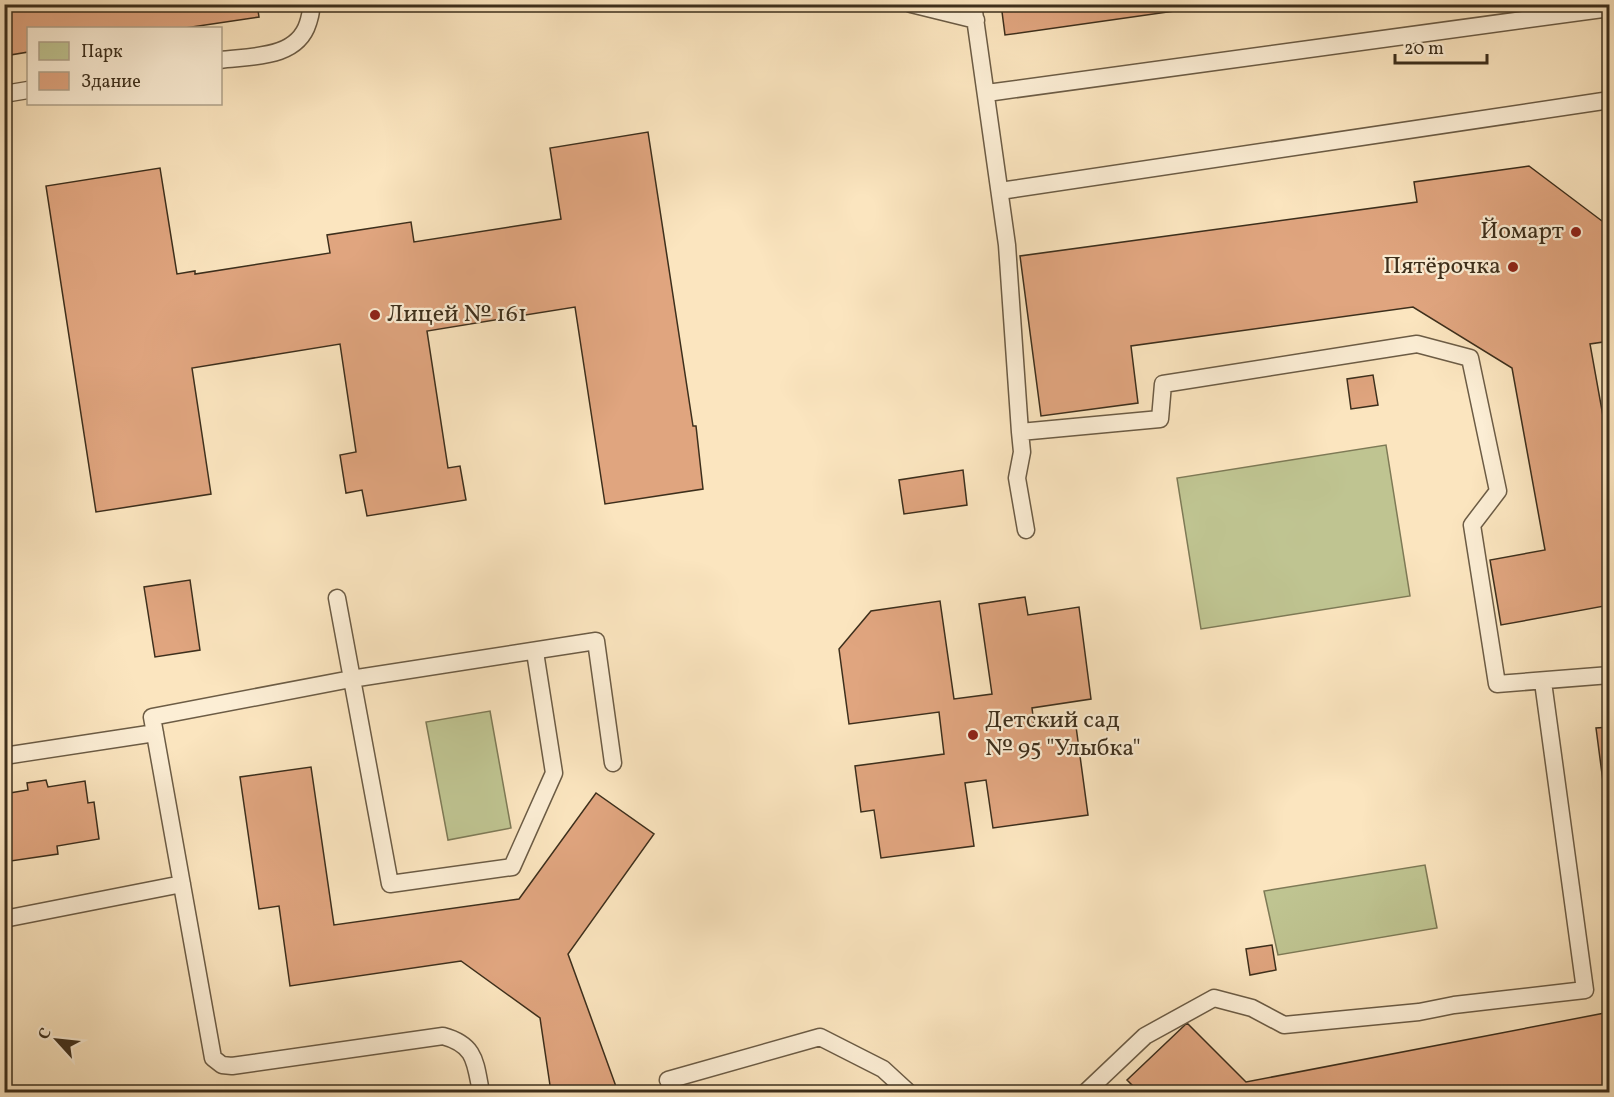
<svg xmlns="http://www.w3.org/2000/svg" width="1614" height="1097" font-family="Vollkorn,serif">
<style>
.green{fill:#bfc491;stroke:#7e7a56;stroke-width:1.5}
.building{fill:#e0a57f;stroke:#3d2f1c;stroke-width:1.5}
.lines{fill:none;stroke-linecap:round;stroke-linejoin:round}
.service-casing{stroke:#6c5c45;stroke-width:19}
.service{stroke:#fceed5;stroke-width:16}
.poi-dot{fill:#8f2418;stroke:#fceed5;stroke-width:2}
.labels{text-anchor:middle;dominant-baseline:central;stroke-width:4.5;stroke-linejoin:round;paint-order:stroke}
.poi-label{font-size:24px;fill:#3d2f1c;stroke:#fceed5;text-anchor:end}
</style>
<rect width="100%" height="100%" fill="#fbe5bf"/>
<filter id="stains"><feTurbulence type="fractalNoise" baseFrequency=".00333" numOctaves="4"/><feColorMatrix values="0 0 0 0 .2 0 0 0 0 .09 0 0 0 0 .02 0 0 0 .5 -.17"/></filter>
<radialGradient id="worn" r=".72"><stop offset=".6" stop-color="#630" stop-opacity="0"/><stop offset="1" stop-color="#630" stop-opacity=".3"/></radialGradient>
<path class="green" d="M1386 445 1410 596 1201 629 1177 478Z
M490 711 511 828 448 840 426 722Z
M1425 865 1437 928 1278 955 1264 891Z"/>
<path class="building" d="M4 4H257L259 17 185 28H28V52L4 56Z
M1001 4H1224L1005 35Z
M648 132 693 426H696L703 489 605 504 575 307 427 331 448 468 460 466 466 500 367 516 362 490 346 493 340 455 356 452 340 344 192 368 211 494 96 512 46 186 160 168 177 274 195 271V274L330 253 327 235 411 222 414 242 561 219 550 148Z
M1529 166 1610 227V341L1590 344 1610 455V605L1501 625 1490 560 1545 550 1512 368 1413 307 1131 346 1138 403 1041 416 1020 256 1417 202 1414 182Z
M1373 375 1378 405 1351 409 1347 379Z
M963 470 967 505 904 514 899 480Z
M190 580 200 650 155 657 144 587Z
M1025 597 1028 615 1079 607 1091 699 1032 708 1034 724 1075 719 1088 815 993 828 986 780 965 783 974 846 881 858 874 810 861 812 855 766 944 754 939 712 849 724 839 649 871 611 940 601 954 699 992 694 979 604Z
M1610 727V835L1596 728Z
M311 767 334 925 519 899 596 793 654 834 568 954 618 1092H551L540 1018 461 961 290 986 279 906 259 909 240 777Z
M46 780 48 787 85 781 88 803 94 802 99 839 57 846 58 854 4 862V794L28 790 27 783Z
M1272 945 1276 970 1250 975 1246 949Z
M1610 1012V1088L1583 1092H1139L1127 1080 1187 1023 1246 1082Z"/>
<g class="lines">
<g class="service-casing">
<path id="service" d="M911 4 976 20
M973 4 1007 245 1020 432
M220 60C251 56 297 59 308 23 310 16 312 12 310 4
M987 93 1610 8
M4 94 28 90
M1000 191 1610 100
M1026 530 1017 478 1022 452 1020 432 1160 419 1163 384 1417 344 1470 358 1498 491 1472 525 1497 684 1610 675
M337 598 390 884 512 867 554 773 535 652
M4 756 155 733
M4 919 182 884
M668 1080 820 1037 883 1069 908 1092
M481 1092C475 1062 476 1045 443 1036L232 1066 222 1065 213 1058 152 717 351 679 596 641 613 763
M1086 1092 1145 1036 1214 998 1252 1008 1284 1025 1419 1012 1454 1005 1585 990 1543 682"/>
</g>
<use href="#service" class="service"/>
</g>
<g class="poi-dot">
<circle cx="1576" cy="232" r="6"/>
<circle cx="1513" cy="267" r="6"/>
<circle cx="375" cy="315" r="6"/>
<circle cx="973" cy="735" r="6"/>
</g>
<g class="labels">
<g class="poi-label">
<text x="1564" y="232">Йомарт</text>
<text x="1501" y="267">Пятёрочка</text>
<text x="387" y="315" text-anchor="start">Лицей № 161</text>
<text x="985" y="721" text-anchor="start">Детский сад<tspan x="985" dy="28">№ 95 "Улыбка"</tspan></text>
</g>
</g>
<rect width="1614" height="1097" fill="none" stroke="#fbe5bf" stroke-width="24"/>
<rect x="6" y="6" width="1602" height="1085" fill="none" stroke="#3d2f1c" stroke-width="3"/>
<rect x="12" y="12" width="1590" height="1073" fill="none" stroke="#3d2f1c" stroke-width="1.5"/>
<rect x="27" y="27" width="195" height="78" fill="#fceed5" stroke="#b0a28b" stroke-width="1.5"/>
<rect x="39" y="42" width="30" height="18" fill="#bfc491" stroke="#b0a28b" stroke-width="1.5"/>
<text x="81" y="57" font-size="18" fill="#3d2f1c">Парк</text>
<rect x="39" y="72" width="30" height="18" fill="#e0a57f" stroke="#b0a28b" stroke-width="1.5"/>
<text x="81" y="87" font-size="18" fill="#3d2f1c">Здание</text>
<g transform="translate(57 1040) rotate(297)" stroke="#fceed5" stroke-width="4.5" paint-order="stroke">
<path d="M0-4.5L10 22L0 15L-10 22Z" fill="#3d2f1c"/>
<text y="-9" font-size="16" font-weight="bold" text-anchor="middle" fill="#3d2f1c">С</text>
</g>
<path d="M1395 54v9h92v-9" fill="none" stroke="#3d2f1c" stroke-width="3"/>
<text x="1404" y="54" font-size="18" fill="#3d2f1c" stroke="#fceed5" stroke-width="4.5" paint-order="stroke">20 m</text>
<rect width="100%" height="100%" filter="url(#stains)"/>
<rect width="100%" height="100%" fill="url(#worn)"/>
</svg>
